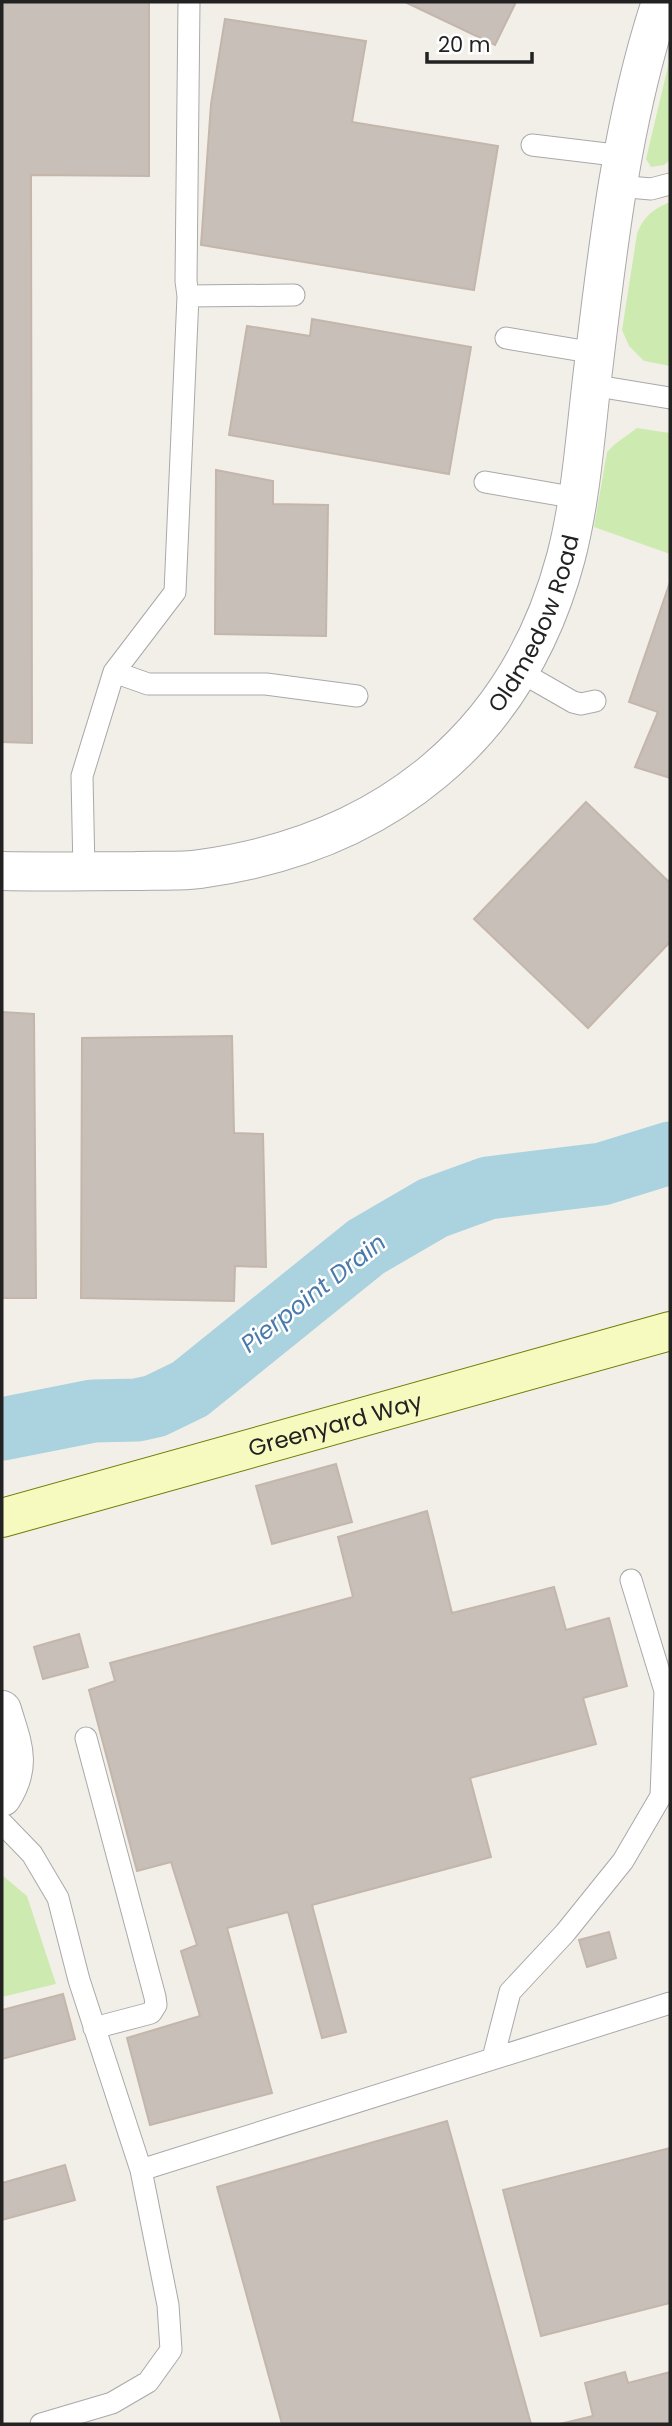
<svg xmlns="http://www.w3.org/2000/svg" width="672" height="2426" font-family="Poppins,sans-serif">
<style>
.grass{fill:#cdebb0}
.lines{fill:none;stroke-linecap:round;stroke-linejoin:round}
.river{stroke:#aad3df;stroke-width:63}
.building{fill:#c7bfb8;stroke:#c4b6ab;stroke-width:2}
.lane-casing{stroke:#a9a9a9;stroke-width:23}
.street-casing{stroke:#a9a9a9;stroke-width:40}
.secondary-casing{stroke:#707d05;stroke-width:40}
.lane{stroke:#fff;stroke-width:21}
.street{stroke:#fff;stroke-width:38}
.secondary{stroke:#f7fabf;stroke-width:38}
.labels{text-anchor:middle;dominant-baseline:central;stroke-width:5;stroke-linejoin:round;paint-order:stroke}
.street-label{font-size:23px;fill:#222;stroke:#fff}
.water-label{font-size:24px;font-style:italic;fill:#4a7aab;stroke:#fff}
</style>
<rect width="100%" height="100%" fill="#f2efe9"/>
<path class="grass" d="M670 58V160L664 165 651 167 646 159Z
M670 202V366L644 361 629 346 622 330 637 234C643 217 653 209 670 202Z
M637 428 670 433V554L594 527 607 452 615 444Z
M2 1875 27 1896 56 1984 2 1997Z"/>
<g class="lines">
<path class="river" d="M2 1429 93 1411 137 1410 155 1406 190 1389 366 1247 433 1208 488 1188 602 1174 670 1153"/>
</g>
<path class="building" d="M2 2H149V176L31 175 32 743 2 742Z
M405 2H516L495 45Z
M225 19 366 41 352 122 498 146 474 290 201 245 211 104Z
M312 319 471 347 449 474 229 435 247 326 310 336Z
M216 470 273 481V504L328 505 326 636 215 634Z
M670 582V778L635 767 658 712 629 702Z
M586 802 670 883V942L588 1028 474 919Z
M2 1012 34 1014 36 1298H2Z
M232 1036 234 1133 263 1134 266 1267 235 1266 234 1301 81 1298 82 1038Z
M336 1464 352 1522 272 1544 256 1486Z
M427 1511 452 1613 554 1587 566 1630 609 1618 627 1686 583 1698 596 1744 470 1778 491 1857 312 1905 346 2032 322 2038 288 1912 227 1928 272 2093 150 2125 127 2038 200 2016 181 1951 197 1945 171 1862 137 1871 89 1690 115 1681 110 1663 353 1597 338 1537Z
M79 1634 88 1667 43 1679 34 1647Z
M609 1932 616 1958 587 1967 579 1940Z
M63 1994 75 2039 2 2059V2010Z
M447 2121 531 2424H282L217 2187Z
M670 2148V2303L541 2336 503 2190Z
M65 2165 75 2200 2 2220V2183Z
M625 2372 628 2383 670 2372V2424H560L593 2416 585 2383Z"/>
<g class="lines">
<g class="lane-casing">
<path id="lane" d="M532 145 623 156
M618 186 651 189 670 184
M188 296 294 295
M506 338 595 353
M591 385 670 398
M485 482 577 498
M519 671 573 702 581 704 595 701
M114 672 148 684H266L357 696
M84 871 82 776 114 672 175 592 188 296 186 281 189 2
M86 1738 155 1997 156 2005 151 2013 94 2028
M2 1823 32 1854 58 1898 79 1980 141 2170 670 2003
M493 2058 510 1992 565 1933 623 1861 661 1796 665 1691 631 1580
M41 2424 112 2403 148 2382 171 2350 168 2305 141 2170"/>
</g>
<g class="street-casing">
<g id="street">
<path id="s1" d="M2 871C47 872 91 871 136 871 157 870 180 872 200 869 383 844 518 738 566 557 581 499 585 438 592 379 607 253 621 123 661 2"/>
<path d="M2 1710C12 1744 23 1764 2 1797"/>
</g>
</g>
<g class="secondary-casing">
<g id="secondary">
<path id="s2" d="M2 1518 670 1331"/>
</g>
</g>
<use href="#lane" class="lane"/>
<use href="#street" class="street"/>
<use href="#secondary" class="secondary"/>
</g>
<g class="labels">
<g class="street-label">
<text stroke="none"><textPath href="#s1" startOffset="637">Oldmedow Road</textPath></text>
<text stroke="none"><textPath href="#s2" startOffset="346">Greenyard Way</textPath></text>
</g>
<g class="water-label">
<text transform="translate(313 1293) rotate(-38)">Pierpoint Drain</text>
</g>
</g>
<rect width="672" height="2426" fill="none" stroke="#222222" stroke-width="7"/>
<path d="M427 52v10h105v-10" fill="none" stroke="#222222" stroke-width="3.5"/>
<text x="438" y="52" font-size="21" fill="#222222" stroke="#ffffff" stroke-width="5" paint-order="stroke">20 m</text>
</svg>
